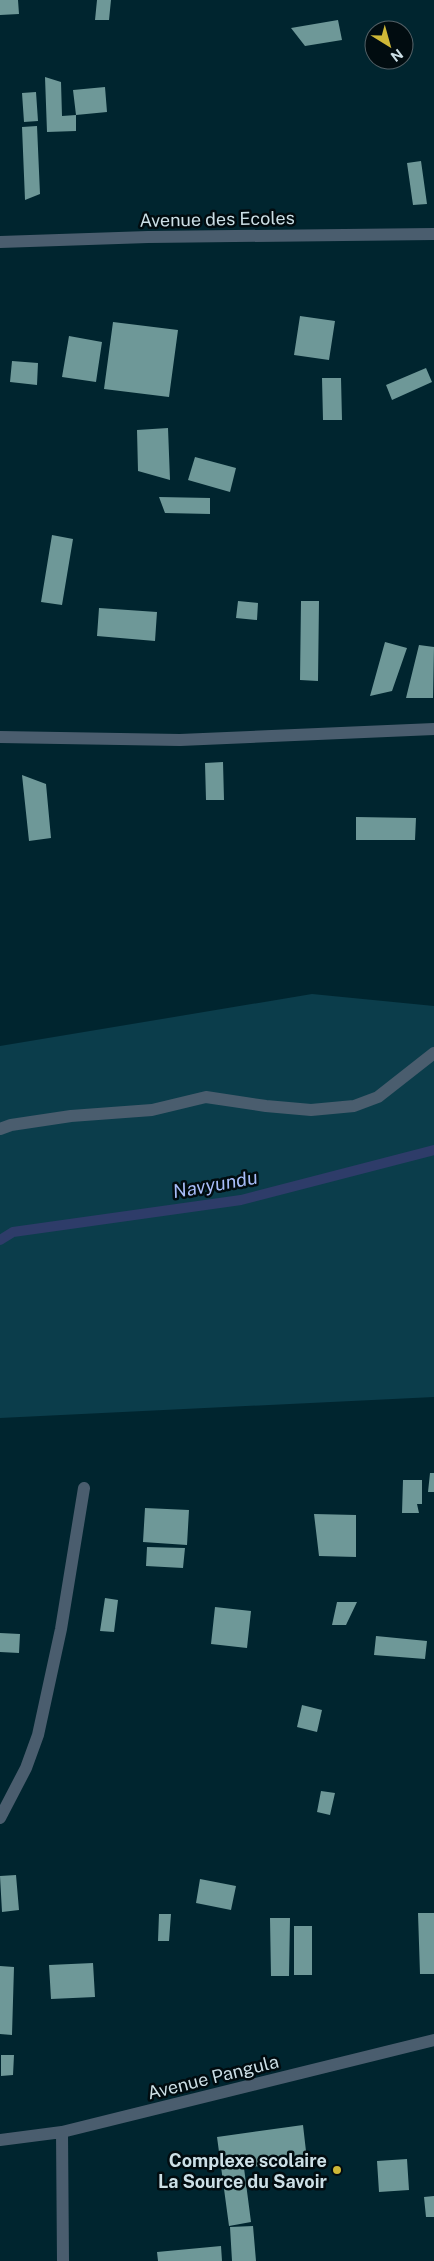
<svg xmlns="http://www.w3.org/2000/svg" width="434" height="2261" font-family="'Public Sans',sans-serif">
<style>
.green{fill:#0b3d4b}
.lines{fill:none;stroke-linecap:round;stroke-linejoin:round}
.stream{stroke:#2e3c69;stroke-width:10}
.building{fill:#6e9898}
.minor{stroke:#4a5d6e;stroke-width:12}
.poi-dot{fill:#cfb837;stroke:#010c10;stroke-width:2}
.labels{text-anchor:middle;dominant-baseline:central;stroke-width:5;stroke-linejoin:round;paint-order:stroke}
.street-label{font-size:18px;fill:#ccdfe6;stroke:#010c10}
.poi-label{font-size:18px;font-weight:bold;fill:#ccdfe6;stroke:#010c10;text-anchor:end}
.water-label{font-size:19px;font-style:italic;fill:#a8bdf9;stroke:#010c10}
</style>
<rect width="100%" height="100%" fill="#00252f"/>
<path class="green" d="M312 994 434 1006V1397L0 1418V1046Z"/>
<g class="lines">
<path class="stream" d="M0 1240 13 1232 241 1200 434 1150"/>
</g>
<path class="building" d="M0 0H18L19 14 0 15Z
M97 0H111L109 20H95Z
M338 20 342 40 305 46 291 28Z
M45 77 61 82 62 116 76 115V131L47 132Z
M105 87 107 112 76 115 73 90Z
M36 92 38 121 24 122 22 93Z
M37 126 40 194 25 200 22 127Z
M421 161 427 204 413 205 407 163Z
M300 316 335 321 329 360 294 355Z
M113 322 178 330 169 397 104 389Z
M69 336 102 342 96 382 62 377Z
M12 361 38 363 37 385 10 382Z
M426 368 432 382 392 400 386 385Z
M322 378H341L342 420H323Z
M168 428 170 480 138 471 137 430Z
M195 457 236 468 230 492 188 480Z
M159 497 210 498V514L165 513Z
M52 535 73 539 62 605 41 602Z
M238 601 258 603 257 620 236 618Z
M301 601H319L318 681 300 680Z
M99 608 157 612 155 641 97 636Z
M385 642 407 648 392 691 370 696Z
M419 645 434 647 433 698H406Z
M223 762 224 800H206L205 763Z
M22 775 46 784 51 838 29 841Z
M356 817 416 818 415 840H356Z
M430 1473H434V1492H428Z
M403 1480H422V1504H417L419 1513H402Z
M145 1508 189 1510 187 1545 143 1542Z
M314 1514 356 1515V1557L319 1556Z
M147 1547 185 1548 183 1568 146 1566Z
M105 1598 118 1600 114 1632 100 1631Z
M337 1602H357L346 1625H332Z
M215 1607 251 1611 247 1648 211 1644Z
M0 1633 20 1634 19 1653 0 1652Z
M376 1636 427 1641 425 1659 374 1655Z
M302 1705 322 1710 317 1732 297 1727Z
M321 1791 335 1793 330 1815 317 1812Z
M16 1875 19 1910 2 1912 0 1876Z
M200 1879 236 1886 231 1910 196 1903Z
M418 1913H434V1974H420Z
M159 1914H171L169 1941H158Z
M270 1918H290L289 1976H271Z
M294 1926H312V1975H294Z
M93 1963 95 1997 51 1999 49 1965Z
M0 1966 14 1967 12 2035 0 2034Z
M1 2055H14L13 2075 1 2076Z
M303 2125 307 2160 244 2168 251 2222 229 2226 217 2137Z
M407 2159 409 2190 379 2192 377 2161Z
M434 2196V2217H426L424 2197Z
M253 2226 256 2261H232L230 2227Z
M221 2246 222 2261H158L157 2252Z"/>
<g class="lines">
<path class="minor" d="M0 242 148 237 434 234
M0 737 180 740 434 729
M0 1129 11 1125 71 1116 152 1110 206 1097 266 1106 311 1110 354 1106 378 1097 434 1053
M0 1818 26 1768 38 1735 61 1629 84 1488
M62 2132 63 2261
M0 2140 62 2132 434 2040"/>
</g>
<circle class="poi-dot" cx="337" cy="2170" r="5"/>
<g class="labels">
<g class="street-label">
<text transform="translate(217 219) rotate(-1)">Avenue des Ecoles</text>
<text transform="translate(213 2077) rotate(-14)">Avenue Pangula</text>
</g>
<g class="poi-label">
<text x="327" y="2160">Complexe scolaire<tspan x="327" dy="21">La Source du Savoir</tspan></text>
</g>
<g class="water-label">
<text transform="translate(215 1184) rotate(-10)">Navyundu</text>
</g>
</g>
<g transform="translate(389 45) rotate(143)"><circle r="24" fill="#010c10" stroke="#526066"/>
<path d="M0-4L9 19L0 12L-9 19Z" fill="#cfb837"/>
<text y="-8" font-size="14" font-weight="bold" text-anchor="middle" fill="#ccdfe6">N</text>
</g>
</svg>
